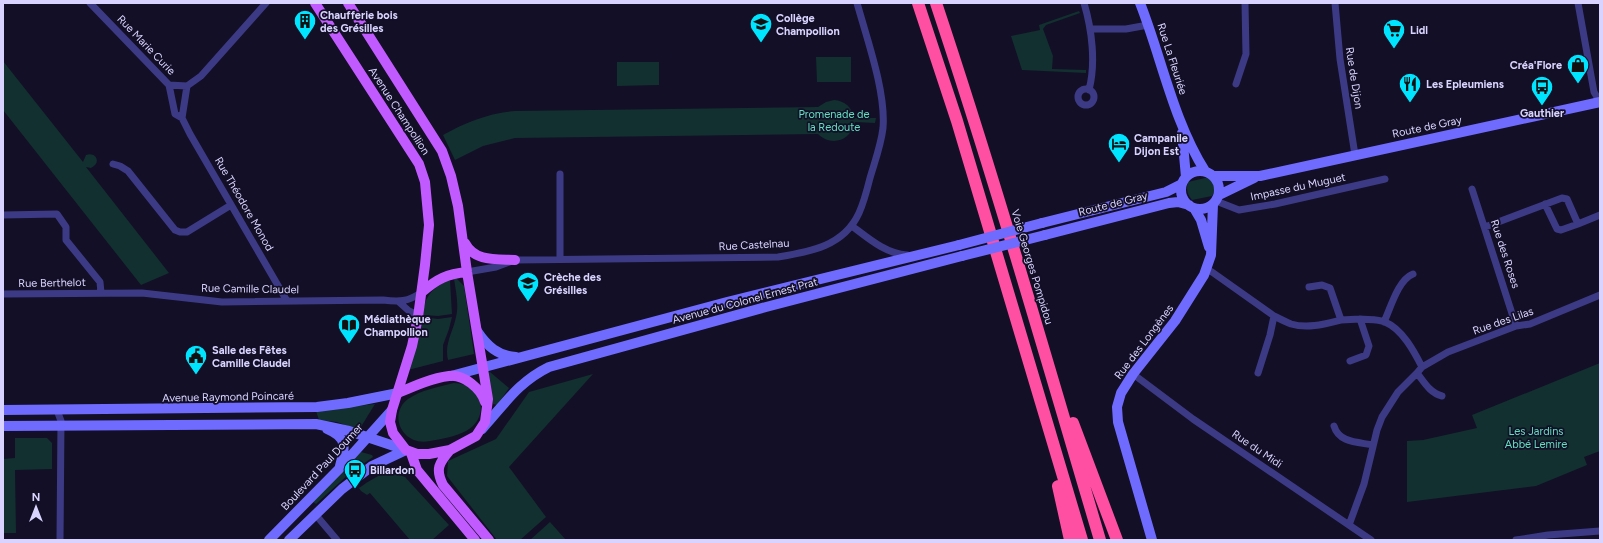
<svg xmlns="http://www.w3.org/2000/svg" width="1603" height="543" font-family="Figtree,sans-serif">
<style>
.green{fill:#12302f}
.lines{fill:none;stroke-linecap:round;stroke-linejoin:round}
.street{stroke:#3d3a85;stroke-width:7}
.secondary{stroke:#6f6bff;stroke-width:10}
.primary{stroke:#c25bff;stroke-width:10}
.highway{stroke:#ff4fa3;stroke-width:12}
.secondary-bridge{stroke:#6f6bff;stroke-width:10}
.labels{text-anchor:middle;dominant-baseline:central;stroke-width:3.5;stroke-linejoin:round;paint-order:stroke}
.poi-label{font-size:11px;font-weight:bold;fill:#d9d4ff;stroke:#130f26;text-anchor:start}
.street-label{font-size:11px;fill:#d9d4ff;stroke:#130f26}
.park-label{font-size:11px;fill:#5fe0c0;stroke:#130f26}
</style>
<rect width="100%" height="100%" fill="#130f26"/>
<path class="green" d="M1079 11 1080 13 1046 25 1043 29 1053 56 1052 69 1086 70V73L1022 70 1011 36 1040 30 1039 25Z
M816 57H851V82H817Z
M3 61 83 162 86 155C96 151 102 163 91 168L86 167 169 273 141 285 3 110Z
M617 62H659V85L617 86Z
M834 100C845 101 852 107 854 118H876L875 123 855 122C851 141 831 147 818 134L515 138 483 146 455 160 443 135C466 122 490 113 515 111L818 107 826 102Z
M1209 177C1214 182 1216 190 1212 196L1192 200C1187 194 1186 189 1188 182Z
M456 278 464 286 474 354 448 360C444 344 453 332 456 317 459 305 456 292 454 279Z
M450 280 452 314 438 316 423 315C424 296 433 287 450 280Z
M422 317 438 319 452 317 449 329 443 345V361L408 370Z
M1600 363V451L1584 457 1587 465 1536 486 1407 502V441L1423 440 1477 428 1472 415Z
M490 372 509 388 497 405 493 404 488 373Z
M593 374 509 467 546 517 520 540H497L447 476 448 461 496 439 529 392Z
M454 383C483 384 491 417 466 431 455 437 441 439 430 441 403 447 387 415 408 399 421 390 438 387 454 383Z
M375 404 359 430 337 422 319 420 316 411Z
M15 438H47L52 443V469L15 470 16 533H3V459L15 458Z
M361 452 372 455 373 457 350 473 316 504 313 502Z
M391 472 405 477 449 525 432 540H410L370 493 367 495 361 491 359 488C369 481 379 474 391 472Z
M550 522 566 540H530Z"/>
<g class="lines">
<path class="street" d="M90 3 169 85
M1084 3C1092 30 1096 63 1089 90
M1335 3 1340 59 1355 155
M1578 3 1594 92 1600 102
M1090 29H1126L1148 25
M1236 84 1246 54 1245 3
M169 85 175 114 182 118 187 86
M169 85 187 86
M187 86 201 76 266 3
M1078 97a8 8 0 1 1 16 0a8 8 0 1 1-16 0Z
M182 118 190 134 287 301
M113 164 120 166 128 171 175 230 180 232H187L231 205
M560 174V259
M1472 189 1516 326
M1216 201 1239 210 1275 204 1385 179
M3 215 57 214 66 227V240L100 282 101 293
M1578 224 1600 215
M852 226C868 238 886 254 907 255
M1485 227 1562 198 1567 199 1578 224 1561 230 1557 229 1545 204
M1207 270 1212 272 1274 316 1270 335 1258 373
M467 272 496 267 515 260 778 257C810 252 844 246 859 213 864 202 867 190 870 178 875 161 881 145 883 128 886 92 867 39 857 3
M3 294 142 293 222 302 383 300C399 302 408 302 422 292
M399 302 409 311 418 315
M1274 316C1280 319 1286 322 1291 324 1308 329 1325 324 1341 320L1330 288 1322 285 1309 287
M1360 319C1367 320 1378 319 1385 322 1402 329 1414 351 1422 367
M1341 320 1360 319 1369 346 1366 355 1350 361
M1384 322C1391 307 1398 280 1413 274
M1417 373C1424 382 1430 393 1442 396
M1133 374 1193 419 1371 540
M57 410 61 421 60 540
M1334 426C1339 443 1358 442 1373 445
M315 514 337 540
M1349 525 1364 484 1377 430 1382 417 1398 392 1417 373 1422 367 1448 352 1516 326 1530 324 1600 295
M1516 540 1548 535 1600 531"/>
<path class="secondary" d="M1140 3C1162 59 1173 120 1205 171
M1182 133 1186 177
M1181 190a19 19 0 1 1 38 0a19 19 0 1 1-38 0Z
M1213 176H1260L1600 102
M1219 195 1254 178
M1194 208 1201 220 1209 247
M1042 223 1166 192 1182 184
M1045 235 1169 203 1178 202 1189 205
M477 331C487 346 498 356 516 357
M451 376 727 302 959 245
M3 410 317 407 348 403 398 393
M3 426 316 424 349 431 406 450
M327 429C348 438 345 447 340 466
M482 429C504 405 518 382 549 367L766 307 962 256
M269 540 340 468 392 410
M289 540 342 489 372 466 406 450
M1152 540 1118 422 1117 407 1121 393 1133 374 1175 321 1204 275 1211 255 1213 204"/>
<path class="primary" d="M315 3 419 164 425 182 429 225 425 265 418 317 412 346 392 410 390 422 393 433 406 450 417 454H429L450 450 476 436 485 422 488 399 467 272 458 206 451 176 442 151 348 3
M465 243C475 262 496 259 515 260
M422 292C437 279 447 274 467 272
M398 393C414 386 432 378 449 376 464 374 481 389 485 402
M450 450C439 463 435 469 443 485L489 540
M411 453 417 470 475 540"/>
<path class="highway" d="M918 3 957 121 1082 540
M936 3C995 180 1047 361 1100 540
M1073 423 1117 540
M1058 486 1070 540"/>
<path class="secondary-bridge" d="M959 245 1042 223
M962 256 1045 235"/>
</g>
<defs>
<g id="building-pin" transform="scale(1.15)"><path d="M0 17L-7.5 6A9.5 9.5 0 1 1 7.5 6Z" fill="#00e5ff" stroke="#130f26"/><path d="M-4-6H4V6H1V3H-1V6H-4ZM-2.5-4.3h1.7v1.8h-1.7ZM.8-4.3h1.7v1.8H.8ZM-2.5-1h1.7V.8h-1.7ZM.8-1h1.7V.8H.8Z" fill="#111"/></g>
<g id="school-pin" transform="scale(1.15)"><path d="M0 17L-7.5 6A9.5 9.5 0 1 1 7.5 6Z" fill="#00e5ff" stroke="#130f26"/><path d="M0-5L7-2L0 1L-7-2ZM-4 1L0 2.5L4 1V4Q0 6-4 4Z" fill="#111"/></g>
<g id="supermarket-pin" transform="scale(1.15)"><path d="M0 17L-7.5 6A9.5 9.5 0 1 1 7.5 6Z" fill="#00e5ff" stroke="#130f26"/><path d="M-6-5.5h2.5l.6 2H6L4.5 2H-2.5L-4.4-4H-6ZM-1.5 3.2a1.3 1.3 0 1 0 .1 0ZM3 3.2a1.3 1.3 0 1 0 .1 0Z" fill="#111"/></g>
<g id="shop-pin" transform="scale(1.15)"><path d="M0 17L-7.5 6A9.5 9.5 0 1 1 7.5 6Z" fill="#00e5ff" stroke="#130f26"/><path d="M-5-2.5h2.3a2.7 3.5 0 0 1 5.4 0H5L5.5 6h-11ZM-1.5-2.5h3a1.5 2.3 0 0 0-3 0Z" fill="#111"/></g>
<g id="restaurant-pin" transform="scale(1.15)"><path d="M0 17L-7.5 6A9.5 9.5 0 1 1 7.5 6Z" fill="#00e5ff" stroke="#130f26"/><path d="M-5-6h1v4h1v-4h1v4h1v-4h1v5L-1.5 .5V6h-2V.5L-5-1ZM5-6V6H3V1.5H1.5Q1.5-4 5-6Z" fill="#111"/></g>
<g id="bus-pin" transform="scale(1.15)"><path d="M0 17L-7.5 6A9.5 9.5 0 1 1 7.5 6Z" fill="#00e5ff" stroke="#130f26"/><path d="M-5-6H5V4H4V6H2V4H-2V6H-4V4H-5ZM-3.5-4V0h7V-4ZM-3.5 1.2v1.5H-2V1.2ZM2 1.2v1.5H3.5V1.2Z" fill="#111"/></g>
<g id="hotel-pin" transform="scale(1.15)"><path d="M0 17L-7.5 6A9.5 9.5 0 1 1 7.5 6Z" fill="#00e5ff" stroke="#130f26"/><path d="M-6-4.5h1.5V1H6V5H4.5V3h-9V5H-6ZM-4 0a1.8 1.8 0 1 1 3.6 0ZM.5 0V-2.5h3Q6-2.5 6 0Z" fill="#111"/></g>
<g id="library-pin" transform="scale(1.15)"><path d="M0 17L-7.5 6A9.5 9.5 0 1 1 7.5 6Z" fill="#00e5ff" stroke="#130f26"/><path d="M-6-4Q-3-5.5-.7-3.5V5Q-3 3-6 4ZM6-4Q3-5.5 .7-3.5V5Q3 3 6 4Z" fill="#111"/></g>
<g id="civic-pin" transform="scale(1.15)"><path d="M0 17L-7.5 6A9.5 9.5 0 1 1 7.5 6Z" fill="#00e5ff" stroke="#130f26"/><path d="M-.6-6.5H3V-4.5H.6V-3L4-1V1h2V6H-6V1h2V-1L-.6-3ZM-1.2 2.5V6h2.4V2.5Z" fill="#111"/></g>
</defs>
<g fill-rule="evenodd">
<use href="#building-pin" x="305" y="21"/>
<use href="#school-pin" x="761" y="24"/>
<use href="#supermarket-pin" x="1394" y="30"/>
<use href="#shop-pin" x="1578" y="65"/>
<use href="#restaurant-pin" x="1410" y="84"/>
<use href="#bus-pin" x="1542" y="87"/>
<use href="#hotel-pin" x="1119" y="144"/>
<use href="#school-pin" x="528" y="283"/>
<use href="#library-pin" x="349" y="325"/>
<use href="#civic-pin" x="196" y="356"/>
<use href="#bus-pin" x="355" y="470"/>
</g>
<g class="labels">
<g class="poi-label">
<text x="320" y="15">Chaufferie bois<tspan x="320" dy="13">des Grésilles</tspan></text>
<text x="776" y="18">Collège<tspan x="776" dy="13">Champollion</tspan></text>
<text x="1410" y="30">Lidl</text>
<text x="1562" y="65" text-anchor="end">Créa'Flore</text>
<text x="1426" y="84">Les Epleumiens</text>
<text x="1542" y="113" text-anchor="middle">Gauthier</text>
<text x="1134" y="138">Campanile<tspan x="1134" dy="13">Dijon Est</tspan></text>
<text x="544" y="277">Crèche des<tspan x="544" dy="13">Grésilles</tspan></text>
<text x="364" y="319">Médiathèque<tspan x="364" dy="13">Champollion</tspan></text>
<text x="212" y="350">Salle des Fêtes<tspan x="212" dy="13">Camille Claudel</tspan></text>
<text x="370" y="470">Billardon</text>
</g>
<g class="street-label">
<text transform="translate(146 45) rotate(46)">Rue Marie Curie</text>
<text transform="translate(1172 59) rotate(72)">Rue La Fleuriée</text>
<text transform="translate(1354 78) rotate(81)">Rue de Dijon</text>
<text transform="translate(399 111) rotate(57)">Avenue Champollion</text>
<text transform="translate(1427 127) rotate(-12)">Route de Gray</text>
<text transform="translate(1298 187) rotate(-12)">Impasse du Muguet</text>
<text transform="translate(244 204) rotate(60)">Rue Théodore Monod</text>
<text transform="translate(1113 204) rotate(-14)">Route de Gray</text>
<text transform="translate(754 245) rotate(-3)">Rue Castelnau</text>
<text transform="translate(1505 254) rotate(72)">Rue des Roses</text>
<text transform="translate(1032 267) rotate(73)">Voie Georges Pompidou</text>
<text transform="translate(52 283) rotate(-1)">Rue Berthelot</text>
<text transform="translate(250 289) rotate(1)">Rue Camille Claudel</text>
<text transform="translate(745 301) rotate(-15)">Avenue du Colonel Ernest Prat</text>
<text transform="translate(1503 321) rotate(-19)">Rue des Lilas</text>
<text transform="translate(1144 342) rotate(-53)">Rue des Longènes</text>
<text transform="translate(228 397) rotate(-1)">Avenue Raymond Poincaré</text>
<text transform="translate(1257 449) rotate(34)">Rue du Midi</text>
<text transform="translate(322 467) rotate(-47)">Boulevard Paul Doumer</text>
</g>
<g class="park-label">
<text x="834" y="114">Promenade de<tspan x="834" dy="13">la Redoute</tspan></text>
<text x="1536" y="431">Les Jardins<tspan x="1536" dy="13">Abbé Lemire</tspan></text>
</g>
</g>
<rect width="1603" height="543" fill="none" stroke="#d9d4ff" stroke-width="8"/>
<g transform="translate(36 507)" stroke="#130f26" stroke-width="3" paint-order="stroke">
<path d="M0-3L7 15L0 10L-7 15Z" fill="#d9d4ff"/>
<text y="-6" font-size="11" font-weight="bold" text-anchor="middle" fill="#d9d4ff">N</text>
</g>
</svg>
